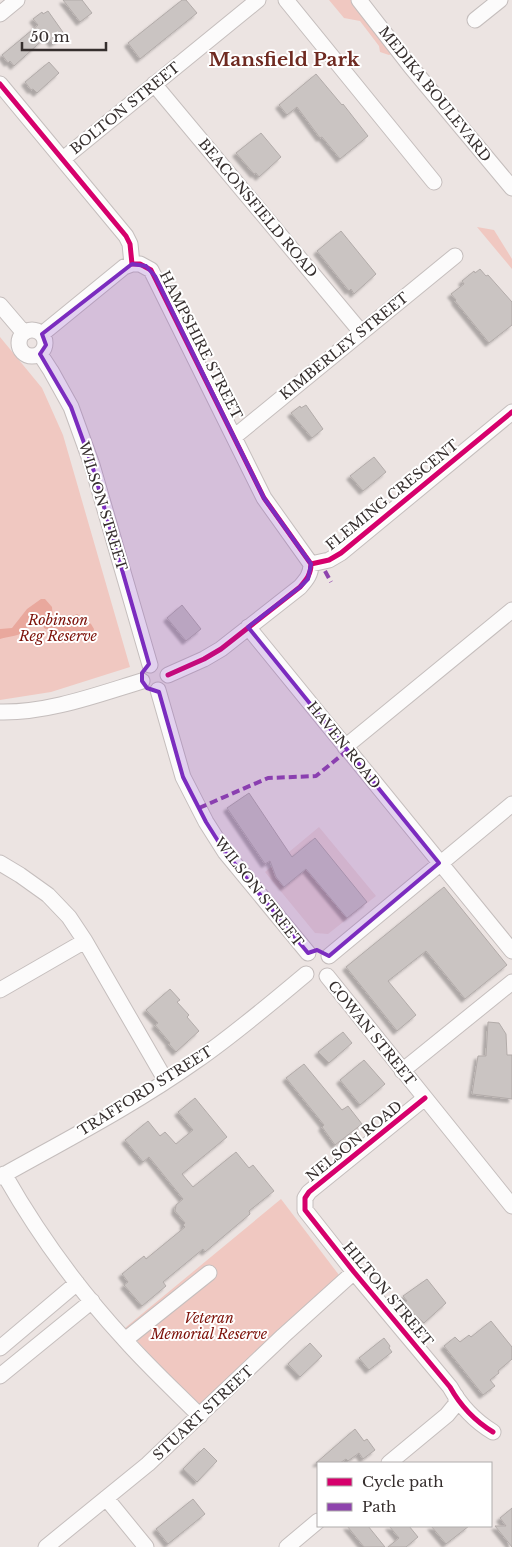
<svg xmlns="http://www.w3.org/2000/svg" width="512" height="1547" font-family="'Libre Baskerville',serif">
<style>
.built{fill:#e7d5d1}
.green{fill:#f0c8c1}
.water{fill:#e9a89d}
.building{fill:#cac4c2;stroke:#b2aba9;filter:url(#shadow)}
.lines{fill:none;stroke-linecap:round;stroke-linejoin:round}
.minor-casing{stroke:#c5bebd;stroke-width:17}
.minor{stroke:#fcfbfb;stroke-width:15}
.quiet{stroke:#8e44ad;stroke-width:4;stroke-dasharray:8 4;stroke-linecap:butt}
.cycleway-casing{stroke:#fff;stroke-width:8}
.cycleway{stroke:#d6006c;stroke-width:5}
.marked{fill:#7b2cbf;fill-opacity:0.2;stroke:#7b2cbf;stroke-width:4;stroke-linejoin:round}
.labels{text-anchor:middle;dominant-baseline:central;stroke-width:4;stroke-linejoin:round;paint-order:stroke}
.street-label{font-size:14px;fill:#362f2e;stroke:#fff}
.park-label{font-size:14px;font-style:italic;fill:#7d120a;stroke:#fff}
.district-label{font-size:19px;font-weight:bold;fill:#6f2a21;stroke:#fff}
</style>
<defs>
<filter id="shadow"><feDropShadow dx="-3.5" dy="3.5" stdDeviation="1" flood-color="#0004"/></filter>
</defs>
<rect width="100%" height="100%" fill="#ece4e2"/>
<path class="built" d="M319 827 376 896 328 934 315 933 265 872Z"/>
<path class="green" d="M329 0H351L395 53 389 55 380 52 379 46 360 21 344 18Z
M477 227 494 230 512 259V269Z
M0 337 42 388 63 435 130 667 51 692 0 700Z
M281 1199 339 1275 198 1406 125 1328Z"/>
<path class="water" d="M41 599H45L52 607 53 619 58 622 77 614 91 624 94 629 93 634 89 635C73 628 74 631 58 635L44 628 42 619 36 615C29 619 31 623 27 628 21 637 9 636 0 639V629L12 628 27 609Z"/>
<path class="building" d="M63 0H82L92 13 80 22Z
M182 0H186L197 13 140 59 128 43Z
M48 11 65 35 53 44 47 36 14 66 10 61 8 63 2 55 38 25 33 19 42 12 43 14Z
M49 62 59 73 37 93 33 89 31 90 25 82Z
M316 74 342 105 343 104 368 136 340 159 322 137 320 138 297 107 287 115 279 105Z
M261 133 281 157 259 177 256 173 254 174 236 153Z
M341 231 376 274 354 294 351 289 349 291 317 251Z
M480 269 486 276 488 275 512 302V325L489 343 455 301 456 300 451 294 464 284 462 281 474 271 475 273Z
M306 405 323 429 312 438 291 413 300 406 301 408Z
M374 457 386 472 363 491 350 476Z
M182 605 201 629 186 641 167 618Z
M249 793 292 857 315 838 367 902 347 918 306 869 284 887 276 877 270 861 265 864 227 808Z
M444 887 507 965 465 999 426 951 388 981 416 1015 397 1031 346 967Z
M170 989 180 1000 177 1002 189 1015 187 1017 199 1031 176 1052 169 1044 170 1043 155 1025 158 1023 146 1010Z
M488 1022 499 1023 506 1034 507 1055H512V1099L472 1094 478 1056H486Z
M343 1032 352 1043 329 1063 318 1052Z
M364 1060 385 1084 360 1105 340 1080Z
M304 1064 342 1110 348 1106 362 1124 335 1145 322 1127 324 1125 286 1078Z
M195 1098 227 1137 182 1174 193 1187 236 1152 249 1168 253 1165 274 1191 249 1211 250 1214 205 1252 203 1249 163 1282 166 1286 142 1306 124 1285 128 1282 122 1274 144 1256 146 1259 185 1227 183 1225 185 1223 175 1211 176 1205 183 1199 149 1157 143 1162 125 1140 148 1121 160 1136 165 1132 176 1144 193 1130 178 1112Z
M427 1279 446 1303 424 1323 414 1314 405 1302 407 1301 403 1296Z
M491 1321 512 1347V1359L498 1371 499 1373 490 1380 495 1386 483 1395 444 1346 455 1337 460 1342 469 1335 471 1337Z
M384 1338 390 1346 389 1348 392 1352 369 1370 359 1358Z
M310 1343 322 1356 300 1377 288 1364Z
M355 1429 364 1441 367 1439 375 1450 363 1459 359 1453 348 1461 346 1459 340 1463H316Z
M204 1448 217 1461 197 1482 183 1469Z
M193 1499 205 1514 168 1544 156 1529Z
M512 1508V1547L495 1526H506L500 1518Z
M347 1526H368L385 1547H364Z
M389 1526H409L418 1537 406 1547H388L399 1538Z
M431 1526H469L446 1544Z"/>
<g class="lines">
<g class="minor-casing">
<path id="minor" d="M286 0 434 182
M359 0 411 67 512 188
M0 14 17 0
M475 20 500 0
M0 84 126 236 130 244 132 264H140L151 270 264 498 311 564
M154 84 361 332
M63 159 258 0
M0 305 24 333
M19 343a13 13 0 1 1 26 0a13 13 0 1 1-26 0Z
M42 334 124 267 132 264
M40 354 51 371 71 407 92 465 150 665
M234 437 455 256
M248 627 512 951
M168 675 204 659 221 649 300 587C307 579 311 574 311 564L329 560 341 553 512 412
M158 690 183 777 206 822 225 852 308 953
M0 712C48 713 96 695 142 681
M345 747 512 610
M0 863 20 875 48 895 69 917 85 941 166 1081
M329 956 512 804
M327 976 512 1206
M0 990 85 941
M402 1071 512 982
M425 1098 309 1192 305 1198V1210L354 1272 450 1387C460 1405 475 1421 493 1432
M4 1174C38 1234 78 1289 125 1340 148 1366 175 1391 200 1416
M0 1177C66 1140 134 1105 196 1061 235 1034 270 1004 306 974
M125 1340 209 1273
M0 1348 77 1283
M0 1376 92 1301
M389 1463 447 1415 456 1404V1396
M106 1498 146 1547
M46 1547 148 1464 283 1336 354 1272
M287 1547 318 1521"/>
</g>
<use href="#minor" class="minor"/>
<path class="quiet" d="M325 571 331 582
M199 808 268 778 316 776 348 750"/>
<g class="cycleway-casing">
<path id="cycleway" d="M0 84 126 236 130 244 132 264H140L151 270 264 498 311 564
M168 675 204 659 221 649 300 587C307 579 311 574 311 564L329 560 341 553 512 412
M425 1098 309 1192 305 1198V1210L354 1272 450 1387C460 1405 475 1421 493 1432"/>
</g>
<use href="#cycleway" class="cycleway"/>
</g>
<path class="marked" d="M132 264 146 266 155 276 264 498 311 564 308 579 300 587 248 627 439 863 329 956 317 950 308 953 225 852 206 822 183 777 159 692 147 688 142 681V673L149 664 92 465 71 407 40 354 46 345 42 334Z"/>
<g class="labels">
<g class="street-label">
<text transform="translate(435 94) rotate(51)">MEDIKA BOULEVARD</text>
<text transform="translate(125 108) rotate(-39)">BOLTON STREET</text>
<text transform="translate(258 208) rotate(50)">BEACONSFIELD ROAD</text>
<text transform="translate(201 345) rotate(63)">HAMPSHIRE STREET</text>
<text transform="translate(344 346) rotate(-39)">KIMBERLEY STREET</text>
<text transform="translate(392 495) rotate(-39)">FLEMING CRESCENT</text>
<text transform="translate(103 506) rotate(73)">WILSON STREET</text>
<text transform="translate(344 745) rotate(51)">HAVEN ROAD</text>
<text transform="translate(259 892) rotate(52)">WILSON STREET</text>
<text transform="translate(372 1033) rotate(51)">COWAN STREET</text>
<text transform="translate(145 1091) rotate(-32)">TRAFFORD STREET</text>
<text transform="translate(354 1141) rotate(-39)">NELSON ROAD</text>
<text transform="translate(388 1294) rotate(50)">HILTON STREET</text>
<text transform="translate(203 1413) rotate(-43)">STUART STREET</text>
</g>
<g class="park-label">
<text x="58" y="620">Robinson<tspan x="58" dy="16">Reg Reserve</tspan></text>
<text x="209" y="1318">Veteran<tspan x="209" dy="16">Memorial Reserve</tspan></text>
</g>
<g class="district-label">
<text x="284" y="59">Mansfield Park</text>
</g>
</g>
<rect x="317" y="1462" width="175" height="65" fill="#ffffff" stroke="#afacab"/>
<rect x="327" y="1478" width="25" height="8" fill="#d6006c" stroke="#afacab"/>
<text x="362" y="1487" font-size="15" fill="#362f2e">Cycle path</text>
<rect x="327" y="1503" width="25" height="8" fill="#8e44ad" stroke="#afacab"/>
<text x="362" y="1512" font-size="15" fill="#362f2e">Path</text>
<path d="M22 42v8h84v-8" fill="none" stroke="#362f2e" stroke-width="2.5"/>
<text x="30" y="42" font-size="15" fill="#362f2e" stroke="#ffffff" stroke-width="4" paint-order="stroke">50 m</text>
</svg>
